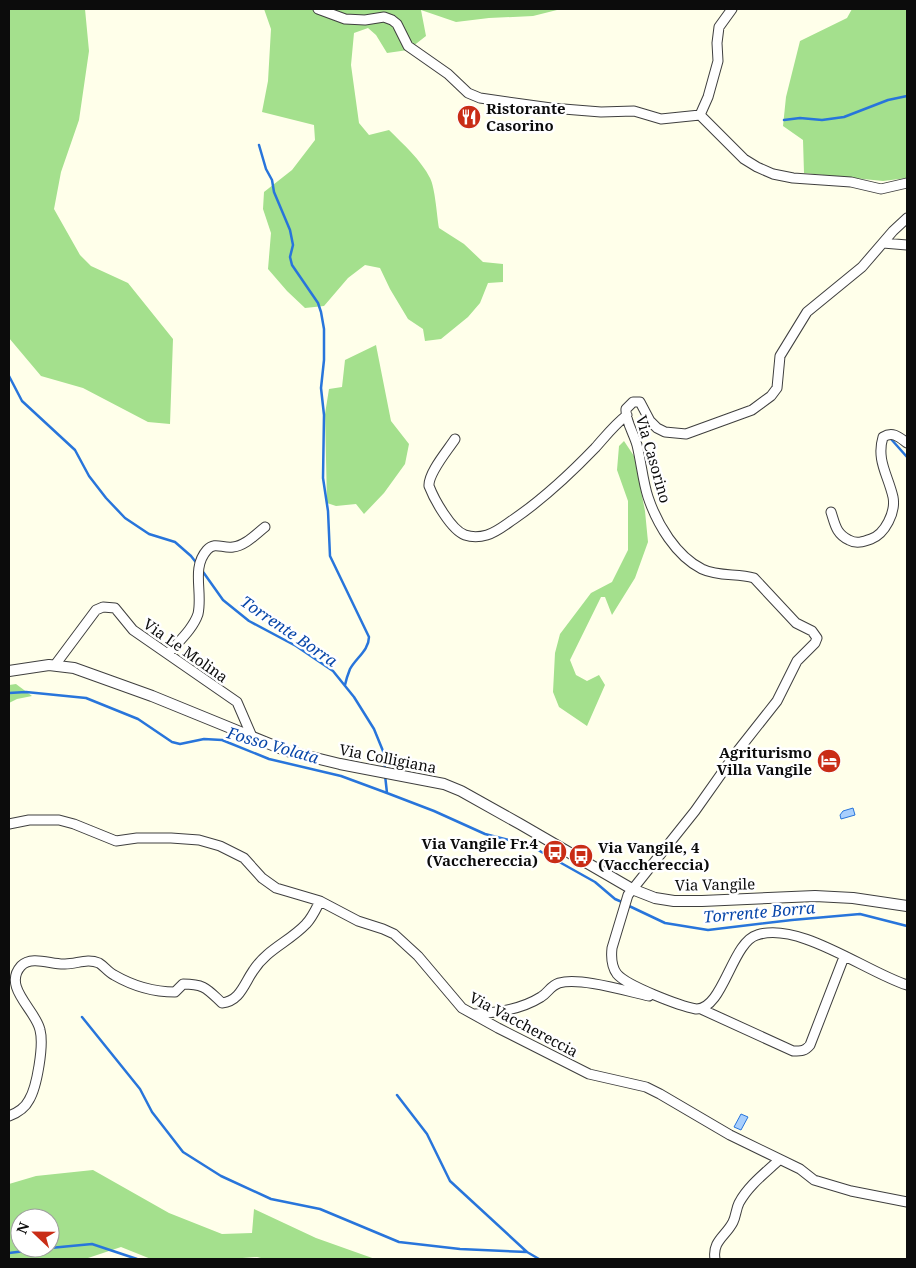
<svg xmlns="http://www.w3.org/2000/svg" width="916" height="1268" viewBox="0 0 916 1268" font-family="'Noto Serif',serif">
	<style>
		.forest { fill: #a4e08d; fill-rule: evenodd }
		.water { fill: #a8cffd; stroke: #2875db }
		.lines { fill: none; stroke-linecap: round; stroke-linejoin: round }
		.stream { stroke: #2875db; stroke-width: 2.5 }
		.minor-casing { stroke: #3f3f3f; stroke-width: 11 }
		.tertiary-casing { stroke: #3f3f3f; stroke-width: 12 }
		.minor { stroke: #fff; stroke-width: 9 }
		.tertiary { stroke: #fff; stroke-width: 10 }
		.labels { text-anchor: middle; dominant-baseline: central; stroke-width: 5; stroke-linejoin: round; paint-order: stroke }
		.poi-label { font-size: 15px; font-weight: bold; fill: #0c0c0c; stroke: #fff; text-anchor: start }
		.street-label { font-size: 15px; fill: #0c0c0c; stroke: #fff }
		.water-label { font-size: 16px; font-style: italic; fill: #0947a9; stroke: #fff }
	</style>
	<rect width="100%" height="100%" fill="#ffffea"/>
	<!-- forest -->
	<path class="forest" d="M9 9H85L89 51 79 120 61 172 54 209 80 255 91 266 128 283 173 339 170 424 148 422 83 388 41 376 9 338Z
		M264 9H561L533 16 489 18 456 22 421 10 426 36 408 50 387 53 376 35 368 28 354 33 351 65 359 123 369 135 389 130C403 144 421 160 430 178 435 187 437 216 439 228L464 244 483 262 503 264V282L488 283 480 303 468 317 441 339 425 341 423 329 408 319 390 289 380 268 365 265 348 278 324 306 305 308 287 291 268 269 271 233 263 209 264 192 292 170 315 140 314 125 262 112 268 81 271 29Z
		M852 9H907V178L883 181 804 173 803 140 783 126 786 97 800 41 847 18Z
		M376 345 391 421 409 444 405 464 384 493 364 514 356 504 336 506 327 503 325 414 329 389 342 387 345 360Z
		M624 441 634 456 645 511 648 542 635 578 612 615 605 597H601L570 660 576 675 587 681 599 675 605 685 587 726 559 707 553 692 555 653 560 634 591 593 612 582 628 550V501L617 470 619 446Z
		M16 684 32 696 17 699 9 703V685Z
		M93 1170 169 1213 222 1234 252 1233 254 1209 316 1238 375 1259H265L257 1257 229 1259H151L121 1247 85 1259H9V1184L36 1176ZM20 1218H50V1248H20Z"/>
	<!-- water -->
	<path class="water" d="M853 808 855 815 841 819 840 815 843 811Z
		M741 1114 748 1117 741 1130 734 1127Z"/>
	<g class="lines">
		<!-- stream -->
		<path class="stream" d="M784 120 800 118 822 120 844 117 888 100 907 96
			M259 145 266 169 272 180 274 192 290 230 293 245 290 257 292 265 318 303 321 312 324 329V360L321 388 324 415 323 478 328 511 330 556 369 637C369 650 356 658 350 669 348 674 346 680 345 685
			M9 376 22 401 75 450 89 476 106 498 125 518 149 534 175 542 191 556 198 565
			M891 439 907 457
			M201 569 223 600 249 621 296 646 333 671 354 697 374 729 383 751 385 769
			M9 693 26 692 86 698 138 719 172 742 180 744 204 739 222 740 269 759 341 776 387 793
			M385 775 387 793 434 811 485 834 529 845 595 882 615 899 622 902
			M627 905 665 923 708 930 792 920 860 914 907 926
			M82 1017 140 1089 152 1112 183 1152 221 1176 271 1199 320 1209 399 1242 460 1249 527 1252 539 1259
			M397 1095 427 1134 450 1181 527 1252
			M50 1248 92 1244 137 1259
			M9 1253 49 1248"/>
		<!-- minor casing -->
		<g class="minor-casing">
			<path id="minor" d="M318 9 345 19 365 20 384 17 392 20 397 24 408 46 448 74 468 93 480 98 551 108 601 112 634 111 661 119 700 115 744 159 757 167 773 174 793 178 851 182 881 189 907 183
				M700 115 708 97 718 61 717 43 719 27 732 9
				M907 218 893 231 862 267 807 312 780 356 777 388 771 396 752 410 686 434 665 432 657 428 650 421 640 402H633L626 409C625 420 634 434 637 445 641 461 643 482 648 497 657 524 676 556 702 569 719 577 737 573 754 578L796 623 812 631 817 638 815 643 797 661 777 701 736 753 695 811 628 895 612 948C611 957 611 966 617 974 627 986 680 1006 696 1009 723 1010 732 942 757 935 799 921 866 972 907 985
				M883 243 907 245
				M455 439C448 450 428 473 429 486 434 499 451 530 465 535 471 537 480 537 487 535 497 532 505 525 514 519 543 499 570 474 595 448 605 437 614 425 627 415
				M831 512C835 524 836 534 849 540 856 544 863 542 871 539 885 534 896 512 893 497 888 475 876 460 883 437 893 431 899 437 907 443
				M168 654C178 642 193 629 198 614 203 592 191 568 207 550 215 541 223 549 233 547 245 546 256 534 265 527
				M55 665 96 610 103 607 115 608 133 630 237 702 253 739
				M9 824 29 820H59L74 824 116 841 137 838H171L199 840 220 846 244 858 262 878 276 888 320 901 358 921 383 929 394 934 418 956 462 1008 498 1028 589 1074 646 1087 660 1094 730 1135 800 1169 814 1180 851 1191 907 1202
				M701 1009 793 1051C802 1051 805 1051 810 1045L844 957
				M475 1014C497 1013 522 1009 541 997 548 993 550 986 559 983 580 977 626 991 649 996
				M9 1116C17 1113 25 1108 29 1100 37 1087 44 1045 40 1030 36 1010 2 987 21 966 32 955 52 965 65 964 77 964 87 958 99 963 104 966 108 972 114 975 133 986 152 992 175 992L183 984C205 984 207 989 222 1003 240 1001 244 984 253 971 267 949 289 942 306 924 312 918 316 909 320 901
				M715 1259C712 1241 726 1236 733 1222 736 1216 736 1209 739 1203 748 1186 765 1173 779 1160"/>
		</g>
		<!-- tertiary casing -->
		<g class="tertiary-casing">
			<path id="tertiary" d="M9 671 49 665 74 668 152 696 287 751 340 764 444 784 461 791 520 824 632 889 655 898 674 901H702L815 896 853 898 907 906"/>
		</g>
		<!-- minor -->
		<use href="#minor" class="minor"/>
		<!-- tertiary -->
		<use href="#tertiary" class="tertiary"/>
	</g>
	<!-- icons -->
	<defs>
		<g id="restaurant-disc" transform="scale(1.25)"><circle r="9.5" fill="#c92d16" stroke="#fff"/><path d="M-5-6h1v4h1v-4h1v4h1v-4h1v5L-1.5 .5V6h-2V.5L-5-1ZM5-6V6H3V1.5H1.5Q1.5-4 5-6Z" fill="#fff"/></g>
		<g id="hotel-disc" transform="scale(1.25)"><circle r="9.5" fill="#c92d16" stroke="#fff"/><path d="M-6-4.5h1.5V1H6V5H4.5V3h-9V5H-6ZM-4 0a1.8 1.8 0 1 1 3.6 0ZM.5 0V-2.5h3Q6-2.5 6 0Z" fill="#fff"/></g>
		<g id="bus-disc" transform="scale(1.25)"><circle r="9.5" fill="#c92d16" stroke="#fff"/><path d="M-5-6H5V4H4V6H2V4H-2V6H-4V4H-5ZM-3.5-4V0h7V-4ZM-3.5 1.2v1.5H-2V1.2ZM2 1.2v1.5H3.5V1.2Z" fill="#fff"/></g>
	</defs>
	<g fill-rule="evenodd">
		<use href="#restaurant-disc" x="469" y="117"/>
		<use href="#hotel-disc" x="829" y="761"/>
		<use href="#bus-disc" x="555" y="852"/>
		<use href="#bus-disc" x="581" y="856"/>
	</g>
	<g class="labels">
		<!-- poi labels -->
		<g class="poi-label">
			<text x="486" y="108">Ristorante<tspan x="486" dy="17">Casorino</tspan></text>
			<text x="812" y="752" text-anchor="end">Agriturismo<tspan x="812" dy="17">Villa Vangile</tspan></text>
			<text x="538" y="843" text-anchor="end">Via Vangile Fr.4<tspan x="538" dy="17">(Vacchereccia)</tspan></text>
			<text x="598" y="847">Via Vangile, 4<tspan x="598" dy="17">(Vacchereccia)</tspan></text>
		</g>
		<!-- street labels -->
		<g class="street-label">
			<text transform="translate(654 459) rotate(74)">Via Casorino</text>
			<text transform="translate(186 650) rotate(35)">Via Le Molina</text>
			<text transform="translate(388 758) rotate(11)">Via Colligiana</text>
			<text transform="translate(715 884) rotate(-1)">Via Vangile</text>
			<text transform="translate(524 1024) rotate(28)">Via Vacchereccia</text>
		</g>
		<!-- water labels -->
		<g class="water-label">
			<text transform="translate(289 631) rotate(34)">Torrente Borra</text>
			<text transform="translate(273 745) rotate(16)">Fosso Volata</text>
			<text transform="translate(759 912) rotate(-5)">Torrente Borra</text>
		</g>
	</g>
	<!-- border -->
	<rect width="916" height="1268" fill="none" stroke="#0c0c0c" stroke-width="20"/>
	<!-- north arrow -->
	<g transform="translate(35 1233) rotate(292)"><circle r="24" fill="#ffffff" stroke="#9e9e9e"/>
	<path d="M0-4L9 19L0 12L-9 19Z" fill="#c92d16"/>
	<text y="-8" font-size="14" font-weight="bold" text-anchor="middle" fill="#0c0c0c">N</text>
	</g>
</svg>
